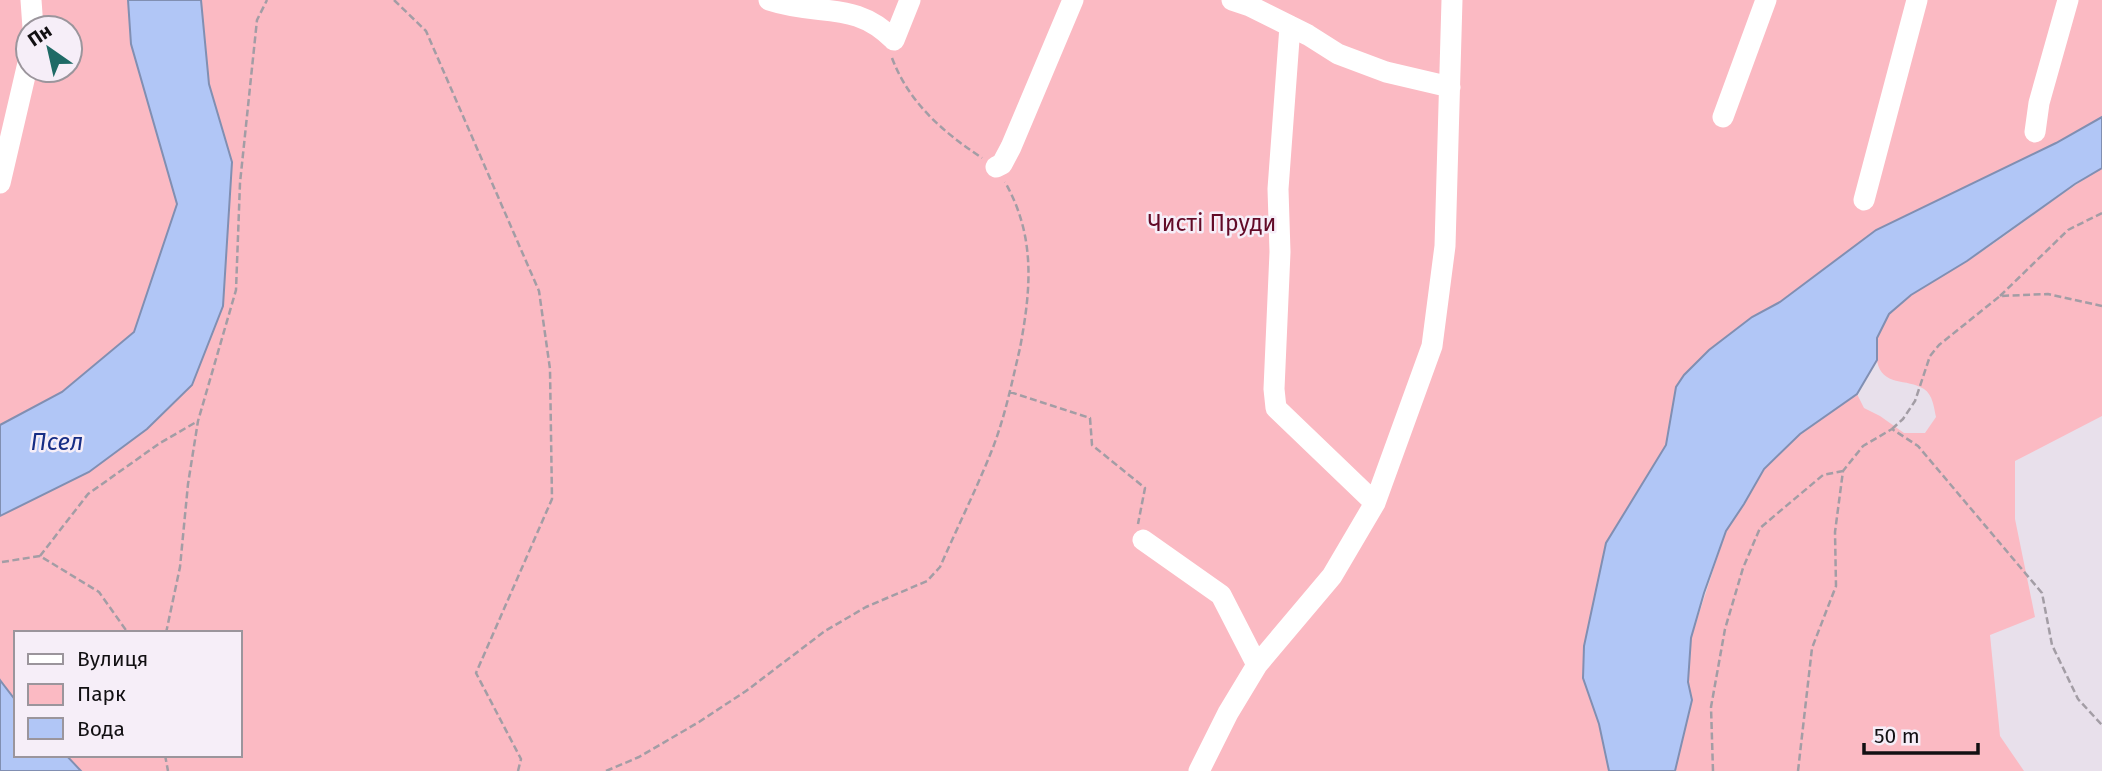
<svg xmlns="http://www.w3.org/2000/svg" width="2102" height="771" viewBox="0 0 2102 771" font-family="'Fira Sans',sans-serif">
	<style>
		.green { fill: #fbbac3; fill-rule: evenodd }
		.water { fill: #b1c6f6; stroke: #818fb2; stroke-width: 2 }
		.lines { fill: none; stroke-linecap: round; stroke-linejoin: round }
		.path { stroke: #a39da5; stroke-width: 2.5; stroke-dasharray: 7 3.5; stroke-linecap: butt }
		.minor { stroke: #fff; stroke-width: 21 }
		.labels { text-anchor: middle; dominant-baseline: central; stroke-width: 5; stroke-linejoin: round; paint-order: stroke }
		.park-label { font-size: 23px; fill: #620a27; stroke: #f6eef8 }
		.water-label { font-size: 24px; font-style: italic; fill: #172d85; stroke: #f6eef8 }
	</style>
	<rect width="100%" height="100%" fill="#e8e0eb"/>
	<!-- green -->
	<path class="green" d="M0 0H128L131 44 177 204 134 332 62 392 0 425ZM28 28H70V70H28Z
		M201 0H2102V117L2056 143 1876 230 1780 302 1752 317 1709 350 1684 375 1676 387 1666 445 1629 505 1594 601 1584 646 1609 771H81L66 755H240V633H16V701L0 680V516L89 472 147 429 192 385 232 162 209 84Z
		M2102 168V416L2015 461V519L2035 617 1990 635 2000 736 2024 771H1675L1692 700 1688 682 1691 638 1726 531 1744 504 1764 469 1800 434 1857 394 1864 408 1880 416 1904 433H1925L1936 417C1934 408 1933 395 1924 389 1907 378 1882 387 1877 361 1874 345 1879 330 1888 316 1903 293 1943 277 1966 262 2013 232 2055 196 2102 168Z"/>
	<!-- water -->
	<path class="water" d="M128 0H201L209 84 232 162 223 306 192 385 147 429 89 472 0 516V425L62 392 134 332 177 204 131 44Z
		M2102 117V168L2075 184 1967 261 1911 295 1889 314 1877 338V360L1857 394 1800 434 1764 469 1744 504 1726 531 1704 593 1691 638 1688 682 1692 700 1675 771H1609L1599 724 1583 678 1584 646 1606 543 1666 445 1676 387 1684 375 1709 350 1752 317 1780 302 1876 230 2056 143Z
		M0 680 16 701V755H66L81 771H0Z"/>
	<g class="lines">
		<!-- path -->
		<path class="path" d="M394 0 426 31 539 291 550 369 552 499 476 673 521 759 518 771
			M892 58C909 103 943 132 982 158
			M2000 296 2068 230 2102 213
			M1010 392 1090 418 1092 445 1145 488 1138 524
			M1892 429 1903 419 1915 401 1930 356 1939 345 2000 296 2048 294 2102 306
			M40 556 88 494 160 443 198 421
			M2 562 40 556 99 592 128 633
			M166 633 180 567 188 484 198 421 236 290 240 183 257 20 267 0
			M165 755 168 771
			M606 771 639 757 699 722 746 691 825 631 866 607 927 581 940 567C957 528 976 490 992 450 1005 417 1012 382 1020 348 1031 289 1036 237 1005 182
			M1713 771 1711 707 1725 629 1743 568 1760 528 1823 475 1843 471
			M1798 771 1812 648 1836 586 1835 532 1843 471 1863 446 1892 429 1918 446 2042 593 2052 645 2078 699 2102 725"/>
		<!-- minor -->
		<path class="minor" d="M31 0 33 28
			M769 0C820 17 855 0 894 40
			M1232 0 1250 6 1308 35 1338 54 1386 72 1450 87
			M1290 26 1278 189 1280 252 1274 389 1276 408 1375 503
			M894 40 910 0
			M1723 117 1766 0
			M2035 132 2039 103 2068 0
			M996 167 1002 164 1011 147 1073 0
			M0 183 28 63
			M1864 200 1917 0
			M1143 540 1221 595 1257 665
			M1199 771 1228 713 1257 665 1332 576 1375 503 1432 346 1445 246 1452 0"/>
	</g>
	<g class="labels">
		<!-- park labels -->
		<g class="park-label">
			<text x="1212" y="223">Чисті Пруди</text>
		</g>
		<!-- water labels -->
		<g class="water-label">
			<text x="57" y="442">Псел</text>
		</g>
	</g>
	<!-- legend -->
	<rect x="14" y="631" width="228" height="126" fill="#f6eef8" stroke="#9b959c" stroke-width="2"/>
	<rect x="28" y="654" width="35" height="10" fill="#ffffff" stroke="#9b959c" stroke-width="2"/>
	<text x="77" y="666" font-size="21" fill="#121013">Вулиця</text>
	<rect x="28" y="684" width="35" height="21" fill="#fbbac3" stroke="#9b959c" stroke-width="2"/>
	<text x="77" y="701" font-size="21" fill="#121013">Парк</text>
	<rect x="28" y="718" width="35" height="21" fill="#b1c6f6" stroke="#9b959c" stroke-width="2"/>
	<text x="77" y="736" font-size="21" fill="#121013">Вода</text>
	<!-- north arrow -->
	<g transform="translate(49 49) rotate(326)"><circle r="33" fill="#f6eef8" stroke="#9b959c" stroke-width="2"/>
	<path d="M0-5L12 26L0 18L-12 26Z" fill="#1f6a66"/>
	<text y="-10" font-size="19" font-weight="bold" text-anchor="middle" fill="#121013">Пн</text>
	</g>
	<!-- scale -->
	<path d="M1864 743v10h114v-10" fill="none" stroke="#121013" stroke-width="3.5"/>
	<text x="1874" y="743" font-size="21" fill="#121013" stroke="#f6eef8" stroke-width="5" paint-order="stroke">50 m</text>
</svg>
